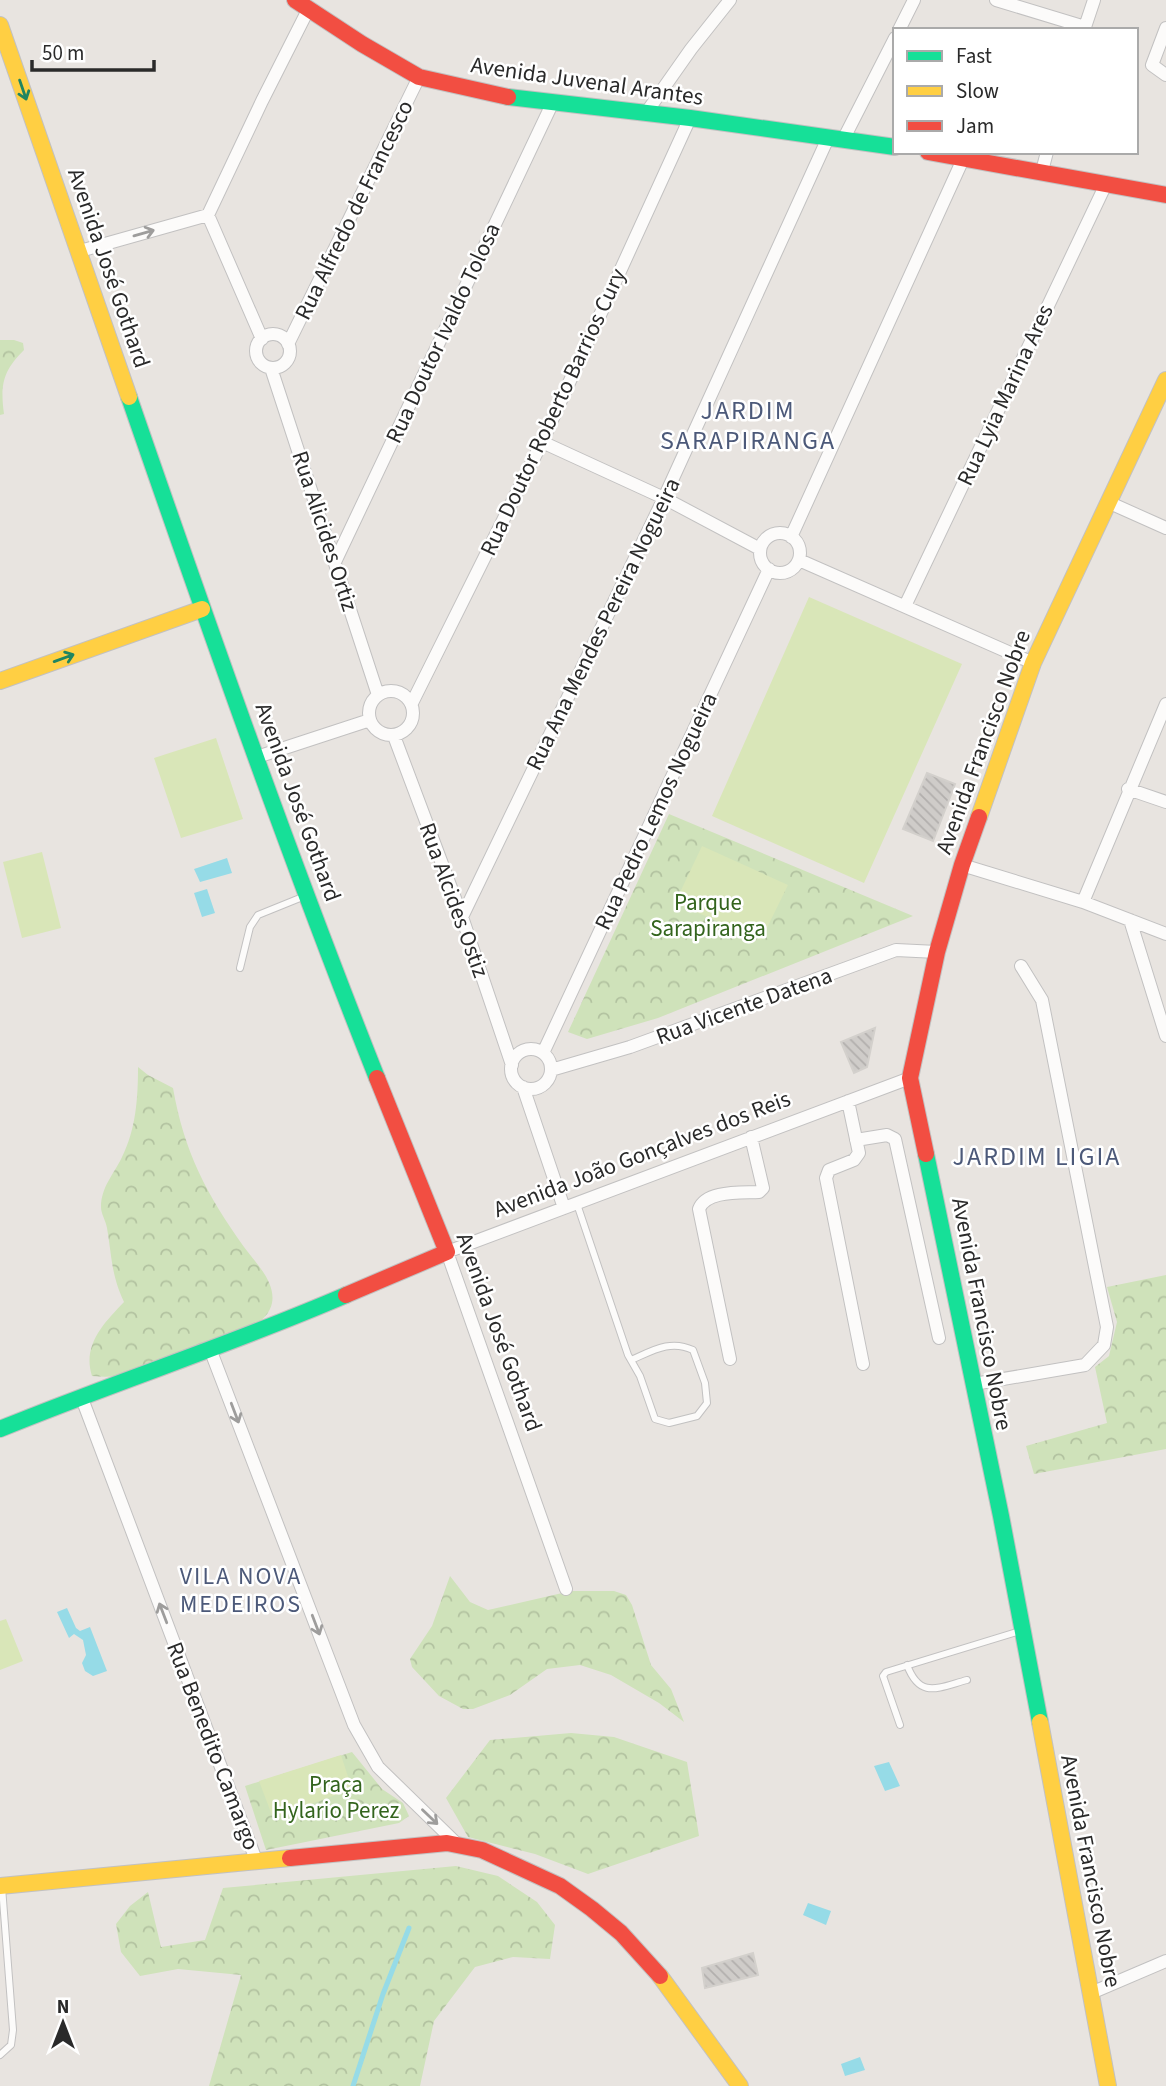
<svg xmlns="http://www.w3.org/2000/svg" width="1166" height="2086" viewBox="0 0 1166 2086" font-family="'Source Sans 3',sans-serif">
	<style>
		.forest { fill: url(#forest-crowns) }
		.pitch { fill: #d9e6b8 }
		.water { fill: #96dbe7 }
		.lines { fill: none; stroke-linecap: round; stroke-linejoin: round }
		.stream { stroke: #96dbe7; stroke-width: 5 }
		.building { fill: url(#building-back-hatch); stroke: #d3d0cc; stroke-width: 2 }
		.lane-casing { stroke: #c2c1c1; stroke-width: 8 }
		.street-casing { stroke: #c2c1c1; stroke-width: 14 }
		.fast-casing { stroke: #c2c1c1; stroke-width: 18 }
		.slow-casing { stroke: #c2c1c1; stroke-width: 18 }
		.jam-casing { stroke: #c2c1c1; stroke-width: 18 }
		.lane { stroke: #fcfbfa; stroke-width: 6 }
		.street { stroke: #fcfbfa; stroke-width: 12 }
		.fast { stroke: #16e098; stroke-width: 16 }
		.slow { stroke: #ffcf43; stroke-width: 16 }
		.jam { stroke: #f24e42; stroke-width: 16 }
		.oneway { stroke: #208561 }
		.oneway2 { stroke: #9e9d9c }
		.labels { text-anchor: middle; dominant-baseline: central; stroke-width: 5; stroke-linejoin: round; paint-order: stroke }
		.street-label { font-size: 23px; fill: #2a2a2a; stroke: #fff }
		.park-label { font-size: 23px; fill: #33641d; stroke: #fff }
		.neighbourhood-label { font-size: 24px; letter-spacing: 2px; fill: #4c5979; stroke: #fff }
		.quarter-label { font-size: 26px; letter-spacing: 2px; fill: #4c5979; stroke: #fff }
	</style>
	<defs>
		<pattern id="forest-crowns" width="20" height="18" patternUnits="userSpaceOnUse" patternTransform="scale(1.75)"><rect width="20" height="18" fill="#cfe2ba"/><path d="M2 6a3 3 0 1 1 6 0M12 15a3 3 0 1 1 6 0" fill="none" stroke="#b2c2a0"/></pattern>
		<pattern id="building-back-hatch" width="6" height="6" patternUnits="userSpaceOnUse" patternTransform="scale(1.75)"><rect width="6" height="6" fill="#cfccc9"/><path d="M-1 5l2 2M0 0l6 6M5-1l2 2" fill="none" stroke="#b2afad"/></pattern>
	</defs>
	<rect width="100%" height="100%" fill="#e8e4e0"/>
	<!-- forest -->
	<path class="forest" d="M0 340H14L23 343 24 350C3 371 0 384 4 414L0 415Z
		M669 814 913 916 658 1018 587 1039 568 1032Z
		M138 1067 148 1075 173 1088C184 1152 207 1195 244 1247 255 1262 276 1282 272 1303 267 1328 229 1336 209 1345 171 1361 134 1381 92 1376 82 1345 104 1323 124 1302 111 1274 112 1257 107 1228 106 1221 101 1214 101 1207 101 1187 114 1174 122 1157 136 1129 138 1098 138 1067Z
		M1166 1275V1449L1034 1474 1026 1446 1107 1423 1095 1367 1109 1356 1117 1322 1107 1287Z
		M450 1576 470 1602 488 1610 571 1591H614L626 1595 632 1605 651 1665 671 1689 684 1722 659 1703 611 1675 580 1665 547 1669 510 1695 473 1709H463L439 1696 412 1667 410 1659 432 1626Z
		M571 1733 614 1737 687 1762 699 1836 588 1874 535 1854 468 1837 446 1798 490 1740Z
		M352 1752 382 1789 403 1803 409 1816 399 1823 266 1850 245 1786Z
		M456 1866 498 1876 537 1902 555 1925 550 1959 513 1957 475 1967 434 2021 420 2086H209L241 1975 178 1969 140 1976 121 1952 116 1924 130 1906 148 1892 161 1947 205 1940 223 1888Z"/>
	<!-- pitch -->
	<path class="pitch" d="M809 597 962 664 864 883 712 816Z
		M216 738 243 819 181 838 154 758Z
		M702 846 788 885 761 940 675 903Z
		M42 852 61 928 22 938 3 862Z
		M6 1619 23 1661 0 1670V1621Z
		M341 1755 352 1789 273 1818 259 1781Z"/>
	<!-- water -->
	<path class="water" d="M227 858 232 873 200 882 194 869Z
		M207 889 215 913 202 917 194 893Z
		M67 1608 76 1628 80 1631 90 1627 107 1671 93 1676 85 1671 82 1663 86 1655 83 1640 74 1634 69 1638 57 1612Z
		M889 1762 900 1786 885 1791 874 1766Z
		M808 1903 831 1911 826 1925 803 1915Z
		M860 2057 865 2070 845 2076 841 2064Z"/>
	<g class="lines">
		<!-- stream -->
		<path class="stream" d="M353 2086 383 1994 409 1928"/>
	</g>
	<!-- building -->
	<path class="building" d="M927 773 955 784 933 841 903 829Z
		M875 1028 867 1067 854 1073 841 1042Z
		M753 1953 758 1975 705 1988 702 1968Z"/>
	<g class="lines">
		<!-- lane casing -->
		<g class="lane-casing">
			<path id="lane" d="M240 968 250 927 258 915 305 896
				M577 1204 628 1355 640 1376 655 1419 669 1423 697 1416 707 1403 705 1383 693 1350C670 1339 652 1351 631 1360
				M907 1665C920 1699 937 1688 967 1680
				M900 1725 883 1676 886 1672 1020 1631
				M0 2055 11 2045 13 2030 2 1887"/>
		</g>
		<!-- street casing -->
		<g class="street-casing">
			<path id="street" d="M996 0 1085 27
				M1166 28 1152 65 1166 75
				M899 30 914 0
				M1084 30 1094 0
				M646 113 691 49 730 0
				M843 140 895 38
				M1042 171 1047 152
				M208 215 262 339
				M80 251 208 215 262 101 308 10
				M256 351a17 17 0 1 1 34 0a17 17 0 1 1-34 0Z
				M288 344 419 77
				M271 368 378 695
				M542 442 664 498 760 549
				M1110 503 1166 528
				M760 553a20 20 0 1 1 40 0a20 20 0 1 1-40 0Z
				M791 537 964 157
				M799 560 1033 663
				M335 562 552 104
				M905 606 1106 184
				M369 713a22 22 0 1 1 44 0a22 22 0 1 1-44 0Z
				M412 703 542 442 690 118
				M394 736 462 917 512 1065
				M257 757 370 720
				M1128 789 1166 802
				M962 865 1083 902 1166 934
				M1083 902 1166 704
				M462 917 664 498 828 138
				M1130 920 1166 1036
				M511 1069a20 20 0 1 1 40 0a20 20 0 1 1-40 0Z
				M543 1053 769 569
				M551 1070 630 1047 896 950 937 952
				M523 1087 564 1208
				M848 1101 859 1153 854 1160 829 1170 826 1178 863 1364
				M856 1140 887 1135 895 1139 939 1338
				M210 1349 354 1725 378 1767 457 1844
				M730 1359 699 1209C706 1190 741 1193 759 1192L763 1188 751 1137
				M974 1384 1085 1365 1104 1345 1107 1327 1042 1000 1021 966
				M81 1396 256 1860
				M566 1589 447 1252 910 1078
				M1091 1993 1166 1961"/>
		</g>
		<!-- fast casing -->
		<g class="fast-casing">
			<path id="fast" d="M508 97 690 118 895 147
				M129 397C208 625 288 854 377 1078
				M926 1154 1001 1516 1040 1722
				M0 1429C115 1382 233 1344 346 1295"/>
		</g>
		<!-- slow casing -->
		<g class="slow-casing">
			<path id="slow" d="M0 25 129 397
				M0 681 202 609
				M979 817 1033 663 1166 380
				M1040 1722 1108 2086
				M0 1886 290 1858
				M660 1976 740 2086"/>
		</g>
		<!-- jam casing -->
		<g class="jam-casing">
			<path id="jam" d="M295 0 362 44 419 77 508 97
				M928 152 1166 195
				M926 1154 910 1078 937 952 962 865 979 817
				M346 1295 447 1252 377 1078
				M290 1858 447 1843 482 1850 560 1886 592 1909 621 1933 660 1976"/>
		</g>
		<!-- lane -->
		<use href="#lane" class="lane"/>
		<!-- street -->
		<use href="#street" class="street"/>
		<!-- fast -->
		<use href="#fast" class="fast"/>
		<!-- slow -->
		<use href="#slow" class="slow"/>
		<!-- jam -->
		<use href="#jam" class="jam"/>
	</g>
	<!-- one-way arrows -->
	<defs><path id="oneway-shaft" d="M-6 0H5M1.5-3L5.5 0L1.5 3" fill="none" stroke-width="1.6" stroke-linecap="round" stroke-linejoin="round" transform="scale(1.75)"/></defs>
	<g class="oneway">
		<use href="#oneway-shaft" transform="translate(23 90) rotate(71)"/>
		<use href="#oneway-shaft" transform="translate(64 658) rotate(-20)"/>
	</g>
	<g class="oneway2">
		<use href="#oneway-shaft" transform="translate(144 233) rotate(-16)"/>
		<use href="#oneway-shaft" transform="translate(235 1413) rotate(69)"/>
		<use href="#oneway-shaft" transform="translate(163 1613) rotate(-111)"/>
		<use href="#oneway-shaft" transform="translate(316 1625) rotate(69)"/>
		<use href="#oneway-shaft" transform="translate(430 1817) rotate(44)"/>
	</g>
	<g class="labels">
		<!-- street labels -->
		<g class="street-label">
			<text transform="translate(587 81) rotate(8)">Avenida Juvenal Arantes</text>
			<text transform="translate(354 210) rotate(-64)">Rua Alfredo de Francesco</text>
			<text transform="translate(109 268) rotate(71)">Avenida José Gothard</text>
			<text transform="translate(443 333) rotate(-65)">Rua Doutor Ivaldo Tolosa</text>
			<text transform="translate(1005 395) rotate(-65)">Rua Lyia Marina Ares</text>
			<text transform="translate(553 412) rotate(-65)">Rua Doutor Roberto Barrios Cury</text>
			<text transform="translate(325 531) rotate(72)">Rua Alicides Ortiz</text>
			<text transform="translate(603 624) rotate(-64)">Rua Ana Mendes Pereira Nogueira</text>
			<text transform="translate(983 742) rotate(-70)">Avenida Francisco Nobre</text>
			<text transform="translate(298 802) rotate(70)">Avenida José Gothard</text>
			<text transform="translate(656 811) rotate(-65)">Rua Pedro Lemos Nogueira</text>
			<text transform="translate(454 900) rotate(70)">Rua Alcides Ostiz</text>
			<text transform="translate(744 1006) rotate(-20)">Rua Vicente Datena</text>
			<text transform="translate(642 1154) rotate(-21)">Avenida João Gonçalves dos Reis</text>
			<text transform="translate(982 1314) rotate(79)">Avenida Francisco Nobre</text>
			<text transform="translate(499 1332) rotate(70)">Avenida José Gothard</text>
			<text transform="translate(213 1746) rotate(69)">Rua Benedito Camargo</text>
			<text transform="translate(1091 1871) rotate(79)">Avenida Francisco Nobre</text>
		</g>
		<!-- park labels -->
		<g class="park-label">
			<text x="708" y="902">Parque<tspan x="708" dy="26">Sarapiranga</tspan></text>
			<text x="336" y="1784">Praça<tspan x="336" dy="26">Hylario Perez</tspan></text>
		</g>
		<!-- neighbourhood labels -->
		<g class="neighbourhood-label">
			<text x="241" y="1576">VILA NOVA<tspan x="241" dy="28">MEDEIROS</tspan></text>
		</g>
		<!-- quarter labels -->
		<g class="quarter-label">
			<text x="748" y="410">JARDIM<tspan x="748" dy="30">SARAPIRANGA</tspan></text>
			<text x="1037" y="1156">JARDIM LIGIA</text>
		</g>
	</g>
	<!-- legend -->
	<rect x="893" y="28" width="245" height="126" fill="#ffffff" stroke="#aaaaaa" stroke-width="2"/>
	<rect x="907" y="51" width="35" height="10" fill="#16e098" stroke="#aaaaaa" stroke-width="2"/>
	<text x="956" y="63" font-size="21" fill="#2a2a2a">Fast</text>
	<rect x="907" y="86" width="35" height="10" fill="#ffcf43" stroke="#aaaaaa" stroke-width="2"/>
	<text x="956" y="98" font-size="21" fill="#2a2a2a">Slow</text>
	<rect x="907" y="121" width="35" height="10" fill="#f24e42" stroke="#aaaaaa" stroke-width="2"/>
	<text x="956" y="133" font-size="21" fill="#2a2a2a">Jam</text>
	<!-- north arrow -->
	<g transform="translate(63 2023)" stroke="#ffffff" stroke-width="5" paint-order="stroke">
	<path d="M0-5L12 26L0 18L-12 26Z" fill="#2a2a2a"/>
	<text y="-10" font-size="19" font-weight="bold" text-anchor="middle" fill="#2a2a2a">N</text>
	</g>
	<!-- scale -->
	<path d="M32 60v10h122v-10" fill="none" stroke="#2a2a2a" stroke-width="3.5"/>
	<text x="42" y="60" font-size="21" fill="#2a2a2a" stroke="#ffffff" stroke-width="5" paint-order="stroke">50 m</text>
</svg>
